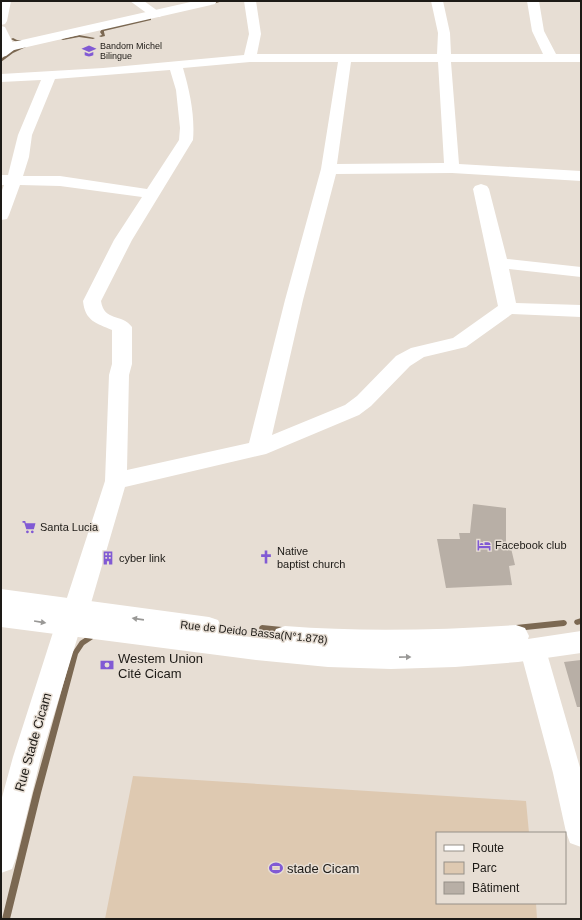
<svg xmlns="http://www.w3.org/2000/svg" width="582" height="920" viewBox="0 0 582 920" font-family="Helvetica,sans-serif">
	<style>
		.green { fill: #dec9b1 }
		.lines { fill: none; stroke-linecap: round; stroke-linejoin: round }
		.stream { fill: #7b6852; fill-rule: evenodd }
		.building { fill: #b8afa6 }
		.street { fill: #fff; fill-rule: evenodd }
		.secondary { fill: #fff; fill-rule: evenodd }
		.oneway { fill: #999896 }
		.labels { text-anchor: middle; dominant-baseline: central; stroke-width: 3; stroke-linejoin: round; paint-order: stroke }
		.far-poi-label { font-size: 9px; fill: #1d1a16; stroke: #e7ded4; text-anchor: start }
		.poi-label { font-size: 11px; fill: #1d1a16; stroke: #e7ded4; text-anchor: start }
		.street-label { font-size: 11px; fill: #1d1a16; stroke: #e7ded4 }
		.near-poi-label { font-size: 13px; fill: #1d1a16; stroke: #e7ded4; text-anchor: start }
		.near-street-label { font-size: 13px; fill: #1d1a16; stroke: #e7ded4 }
	</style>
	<rect width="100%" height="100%" fill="#e7ded4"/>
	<!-- green -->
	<path class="green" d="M133 776 526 801 529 833H437V903H536L537 919H105Z"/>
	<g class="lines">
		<!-- stream -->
		<path class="stream" d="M218 1H223L209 5 208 4Z
			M240 1H243L242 2Z
			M150 18H151V20L104 31V32L105 36 101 37 99 36 102 35 100 32 102 29Z
			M79 35 95 38 93 39 79 37 63 40 61 39Z
			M13 38 17 40H23L25 41C20 43 15 42 11 39Z
			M23 46 26 47 13 53 1 62V59L11 51Z
			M581 618V624L577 625 575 624 574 622 575 620Z
			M564 620 566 621 567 623 566 625 564 626 516 631 514 630 513 628 514 626 516 625Z
			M262 625 282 627 284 628 285 630 284 632 282 633 262 631 260 630 259 628 260 626Z
			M91 634 93 635 94 637 93 639 84 645 78 654 41 793 10 919H2L33 793 72 653 80 641Z"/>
	</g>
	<!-- building -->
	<path class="building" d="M473 504 506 508V544H510L515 565 509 566 512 585 446 588 437 539H460L459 533H470Z
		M581 660V707H577L564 662Z"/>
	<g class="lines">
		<!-- street -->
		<path class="street" d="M1 1H11L7 21 5 24 1 25Z
			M130 1H144L162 14 160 17H152Z
			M244 1H256L261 34 257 54H437L438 33 431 1H443L450 33 451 54H543L532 31 527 1H539L544 31 556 54H581V62H451L459 164 581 171V181L452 173 336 174 303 300 272 435 345 405 357 396 396 356 411 348 453 338 498 306 473 189 475 186 481 184 487 186 489 189 507 259 581 267V277L509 269 516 303 581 305V317L512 314 466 347 424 357 410 366 371 406 359 415 266 454 125 487 89 610 85 617 78 620 81 626 41 757 16 858 12 869 1 873V801L13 757 55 626 59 618 66 616 63 610 105 481 109 375 112 364V330C96 323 85 321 83 301L114 240 142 197 60 186 20 185 9 215 7 219 1 220V193L4 185H1V175H8L18 135 41 80 1 82V74L103 68 244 55 249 34ZM250 62H338L321 169 285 300 249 443 127 470 129 375 132 364V327C122 313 104 322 101 301L132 240 193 140C195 116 190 92 183 68ZM351 62H438L444 163 337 164ZM170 70 176 90 180 128 179 140 147 189 60 176H23L29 157 32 135 55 79Z
			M1 26 5 27 15 47 14 50H4C0 43 1 35 1 26Z
			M533 639 542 642 546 650 581 771V847L570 843 566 832 553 773 520 650 524 642Z"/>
		<!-- secondary -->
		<path class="secondary" d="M195 1H217L215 4 211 5 14 50 6 56 1 57V47L4 44Z
			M1 589 209 617 218 620 222 628 219 633 273 640 272 637 276 629 285 626C362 632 439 630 516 625L525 628 529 636 528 639 581 631V653L518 662 455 667 391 669 328 667 256 660 1 627Z"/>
	</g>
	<!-- one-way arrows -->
	<defs><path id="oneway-solid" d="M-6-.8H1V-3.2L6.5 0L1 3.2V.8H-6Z"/></defs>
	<g class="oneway">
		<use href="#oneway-solid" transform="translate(138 619) rotate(-172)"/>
		<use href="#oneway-solid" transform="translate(40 622) rotate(9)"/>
		<use href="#oneway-solid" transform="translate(405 657) rotate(-1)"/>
	</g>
	<!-- icons -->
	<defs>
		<g id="school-bare" transform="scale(1.08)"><path d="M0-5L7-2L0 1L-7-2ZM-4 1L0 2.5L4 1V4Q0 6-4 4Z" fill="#815ad4" stroke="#e7ded4" stroke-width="2.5" paint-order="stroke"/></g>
		<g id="supermarket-bare" transform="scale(1.08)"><path d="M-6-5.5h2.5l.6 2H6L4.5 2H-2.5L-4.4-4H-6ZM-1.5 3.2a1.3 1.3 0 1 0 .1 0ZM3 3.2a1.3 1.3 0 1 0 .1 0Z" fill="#815ad4" stroke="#e7ded4" stroke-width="2.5" paint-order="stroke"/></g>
		<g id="hotel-bare" transform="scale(1.08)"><path d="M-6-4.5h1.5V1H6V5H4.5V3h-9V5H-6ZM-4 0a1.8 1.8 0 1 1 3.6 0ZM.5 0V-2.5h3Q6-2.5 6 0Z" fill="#815ad4" stroke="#e7ded4" stroke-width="2.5" paint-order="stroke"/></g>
		<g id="church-bare" transform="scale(1.08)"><path d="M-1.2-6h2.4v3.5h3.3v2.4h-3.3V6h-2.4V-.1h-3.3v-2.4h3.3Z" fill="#815ad4" stroke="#e7ded4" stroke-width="2.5" paint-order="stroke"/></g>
		<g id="building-bare" transform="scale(1.08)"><path d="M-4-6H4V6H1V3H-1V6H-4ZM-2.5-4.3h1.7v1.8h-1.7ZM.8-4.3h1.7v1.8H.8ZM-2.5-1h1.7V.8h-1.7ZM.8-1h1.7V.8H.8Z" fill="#815ad4" stroke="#e7ded4" stroke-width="2.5" paint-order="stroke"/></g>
		<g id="bank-bare" transform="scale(1.08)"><path d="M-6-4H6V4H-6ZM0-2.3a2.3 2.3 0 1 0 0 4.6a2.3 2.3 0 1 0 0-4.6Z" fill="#815ad4" stroke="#e7ded4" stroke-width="2.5" paint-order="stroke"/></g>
		<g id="stadium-bare" transform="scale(1.08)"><path d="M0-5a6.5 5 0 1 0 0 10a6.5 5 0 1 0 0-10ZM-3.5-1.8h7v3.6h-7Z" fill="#815ad4" stroke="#e7ded4" stroke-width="2.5" paint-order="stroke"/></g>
	</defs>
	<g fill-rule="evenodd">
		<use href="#school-bare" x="89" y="51"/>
		<use href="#supermarket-bare" x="29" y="527"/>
		<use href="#hotel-bare" x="484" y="545"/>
		<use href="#church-bare" x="266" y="557"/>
		<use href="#building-bare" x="108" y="558"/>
		<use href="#bank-bare" x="107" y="665"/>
		<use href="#stadium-bare" x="276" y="868"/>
	</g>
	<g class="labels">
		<!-- far-poi labels -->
		<g class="far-poi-label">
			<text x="100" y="46">Bandom Michel<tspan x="100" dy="10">Bilingue</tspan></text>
		</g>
		<!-- poi labels -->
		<g class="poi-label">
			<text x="40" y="527">Santa Lucia</text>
			<text x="495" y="545">Facebook club</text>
			<text x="277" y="551">Native<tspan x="277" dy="13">baptist church</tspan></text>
			<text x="119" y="558">cyber link</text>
		</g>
		<!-- street labels -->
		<g class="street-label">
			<text transform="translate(254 632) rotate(6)">Rue de Deido Bassa(N°1.878)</text>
		</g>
		<!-- near-poi labels -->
		<g class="near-poi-label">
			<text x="118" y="658">Westem Union<tspan x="118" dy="15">Cité Cicam</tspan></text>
			<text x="287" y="868">stade Cicam</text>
		</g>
		<!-- near-street labels -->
		<g class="near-street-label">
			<text transform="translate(33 742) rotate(-74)">Rue Stade Cicam</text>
		</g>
	</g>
	<!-- border -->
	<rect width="582" height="920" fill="none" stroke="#1d1a16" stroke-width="4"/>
	<!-- legend -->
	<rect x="436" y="832" width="130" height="72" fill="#e7ded4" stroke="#969088"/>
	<rect x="444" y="845" width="20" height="6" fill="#ffffff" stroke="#969088"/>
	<text x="472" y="852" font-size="12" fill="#1d1a16">Route</text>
	<rect x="444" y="862" width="20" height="12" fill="#dec9b1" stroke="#969088"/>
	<text x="472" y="872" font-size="12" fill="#1d1a16">Parc</text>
	<rect x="444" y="882" width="20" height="12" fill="#b8afa6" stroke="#969088"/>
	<text x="472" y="892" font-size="12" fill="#1d1a16">Bâtiment</text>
</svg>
